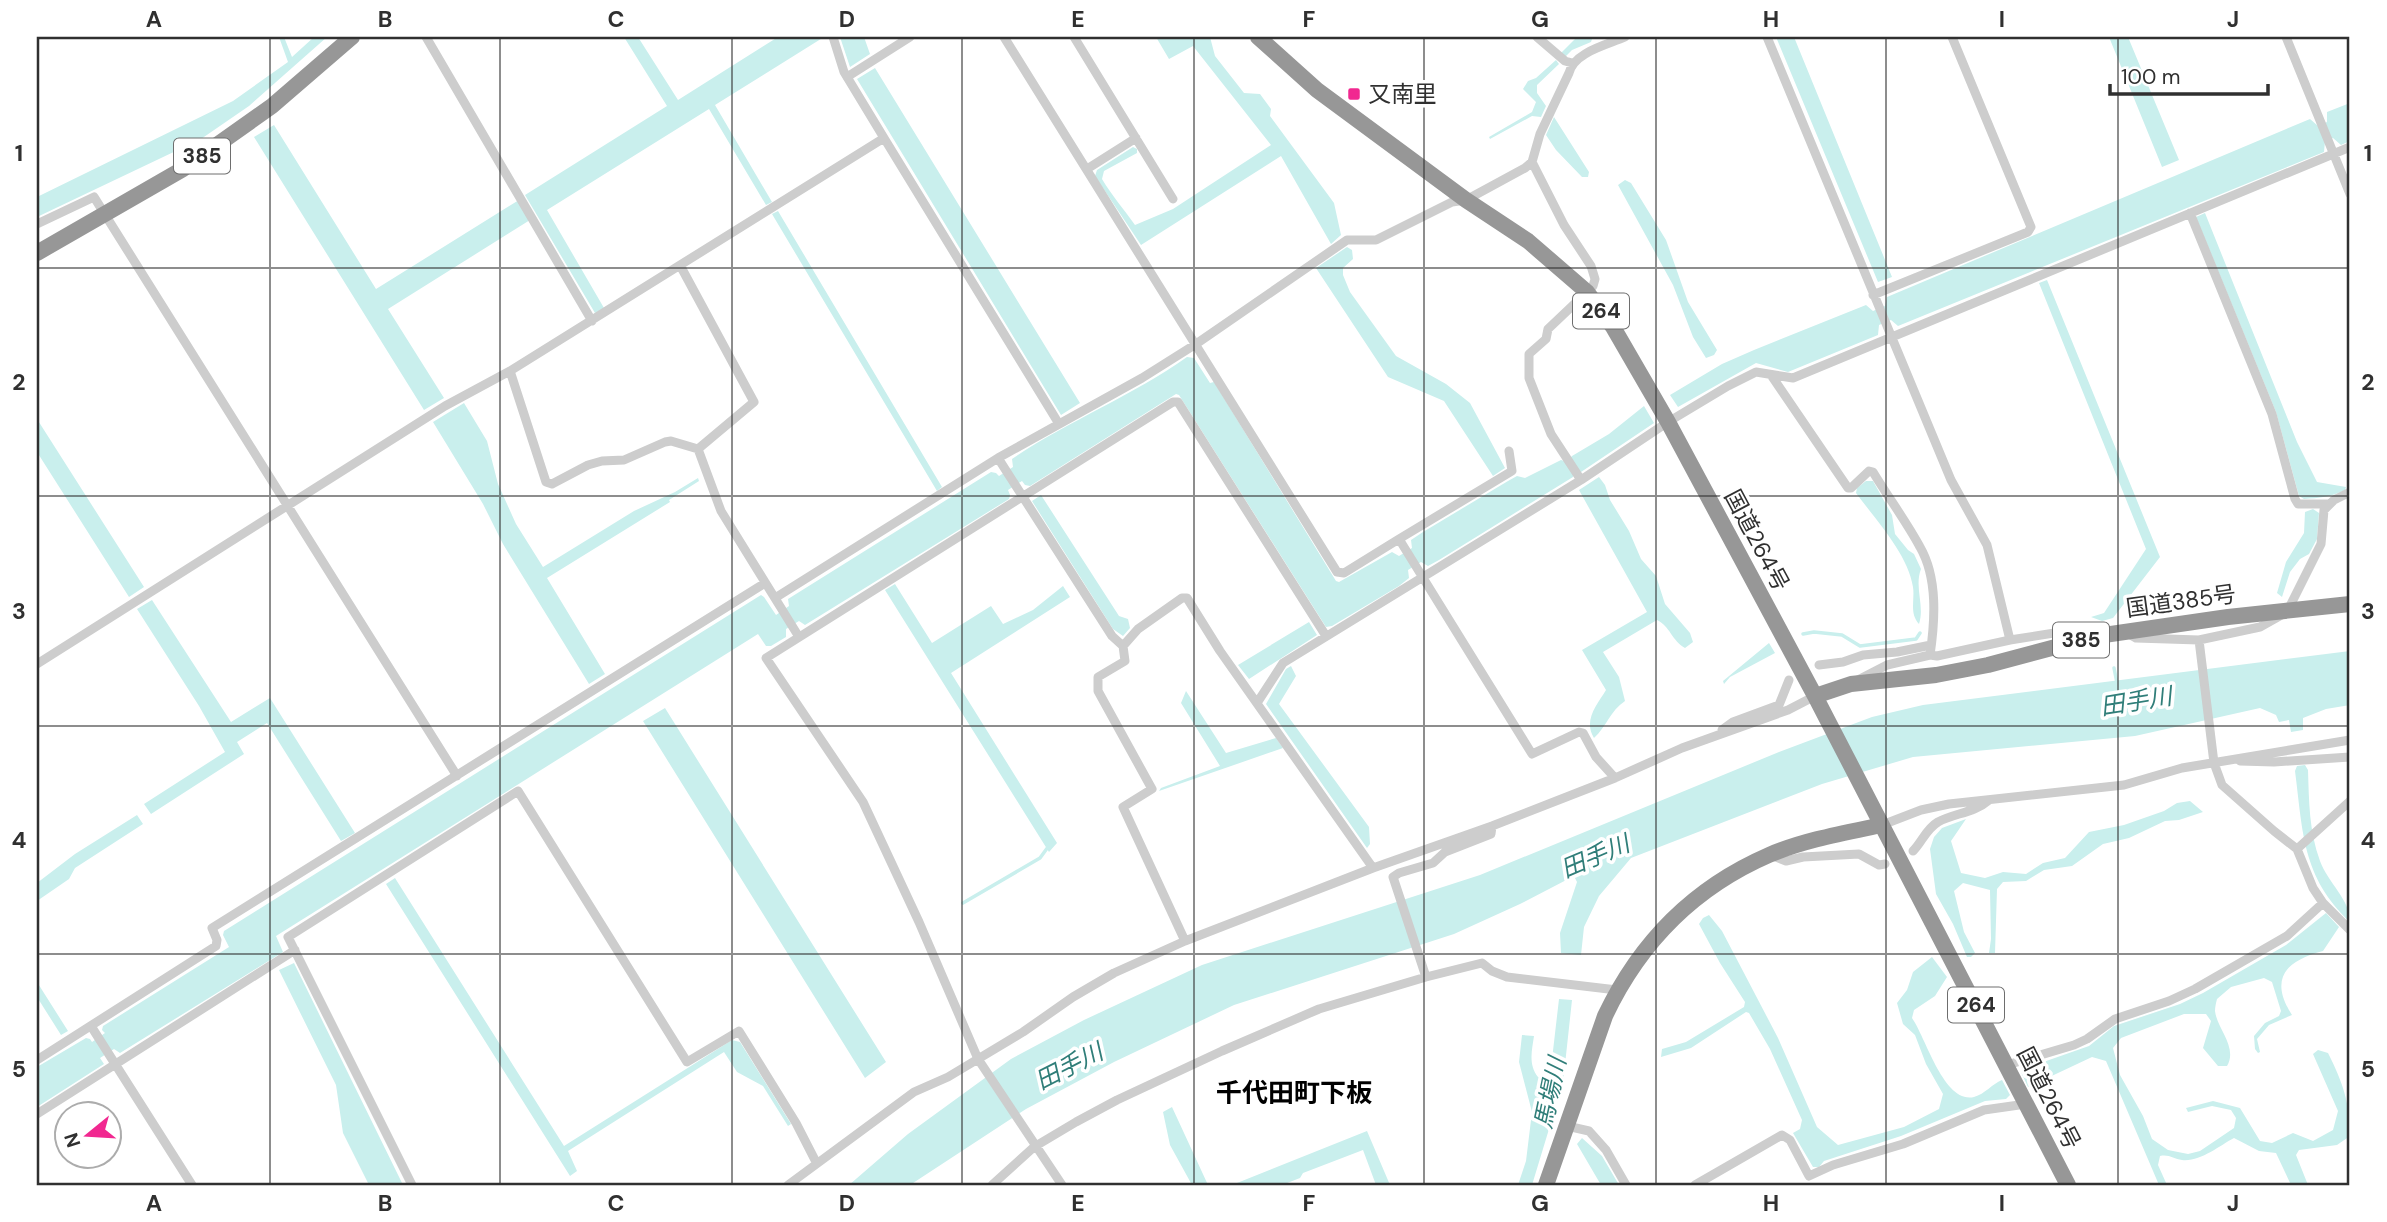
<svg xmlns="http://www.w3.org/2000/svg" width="2387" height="1222" viewBox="0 0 2387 1222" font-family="'DM Sans','Noto Sans JP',sans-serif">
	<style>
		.water { fill: #c9efed }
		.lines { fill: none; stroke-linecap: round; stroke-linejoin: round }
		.stream { stroke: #c9efed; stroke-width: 3.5 }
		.street { stroke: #cdcdcd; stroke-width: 9 }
		.highway { stroke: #979797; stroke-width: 16 }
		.grid { fill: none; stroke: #303030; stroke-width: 2; stroke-opacity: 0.55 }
		.poi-dot { fill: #f12890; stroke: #fff; stroke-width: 2.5 }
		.labels { text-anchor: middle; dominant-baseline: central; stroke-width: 7; stroke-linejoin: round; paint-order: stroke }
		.shield { fill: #fff; stroke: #6e6e6e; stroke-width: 2 }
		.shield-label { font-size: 21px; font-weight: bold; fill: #303030 }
		.poi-label { font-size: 23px; fill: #303030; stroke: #fff; text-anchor: start }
		.street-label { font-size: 23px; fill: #303030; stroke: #fff }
		.water-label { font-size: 24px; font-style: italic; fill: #307e79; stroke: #fff }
		.quarter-label { font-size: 26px; font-weight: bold; fill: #000; stroke: #fff }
		.neatline { fill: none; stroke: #303030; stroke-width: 2.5 }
		.grid-label { font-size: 23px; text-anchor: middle; font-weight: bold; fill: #303030 }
	</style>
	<rect width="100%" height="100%" fill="#fff"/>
	<!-- water -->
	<path class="water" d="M279 37H284L292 57 314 37H327L249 106 201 139 37 217V197L233 101 288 62Z
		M624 37H638L678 100 778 37H824L715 105 772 202 766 205 709 109 547 210 604 308 595 313 525 195 667 106Z
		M840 37H864L870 54 850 67Z
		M1156 37H1210L1215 56 1244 93 1260 94 1271 109 1270 116 1334 203 1341 235 1331 244 1281 156 1141 245 1095 176 1097 170 1133 147 1137 149V153L1104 171 1102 179C1112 196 1124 209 1135 225L1173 209 1271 145 1193 46 1169 59Z
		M1577 37H1591L1592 39 1591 42 1572 50 1565 57 1561 53Z
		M1776 37H1794L1892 277 1878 282Z
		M2109 37H2128L2179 160 2162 167Z
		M1556 60 1559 64 1537 85V93L1546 106 1541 117 1532 116 1490 139 1489 137 1532 112 1536 102 1523 89 1528 81 1536 78Z
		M875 68 1080 403 1061 415 857 79Z
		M2350 103V141L2341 145 2333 138 2325 141 2324 152 1898 326 1891 320 1879 325 1878 335 1788 372 1756 363 1678 407 1670 395 1722 364 1754 350 1866 305 1873 311 1885 306 1887 297 2310 119 2318 126 2327 122V112Z
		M1554 117 1589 172 1588 177H1582L1556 150 1546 135Z
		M274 125 376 289 519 200 530 220 388 309 444 398 424 410 254 137Z
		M1625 180 1631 183 1666 240 1688 302 1717 350 1714 355 1706 358 1693 337 1673 285 1618 185Z
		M778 211 942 487 937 491 772 214Z
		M2205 213 2297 442 2317 482 2346 487 2345 490C2331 497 2319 498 2304 499L2299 496 2276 412 2196 217Z
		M1347 247 1352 250 1353 259 1343 268V275L1350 292 1396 356 1446 384 1470 403 1505 468 1493 476 1444 401 1388 377 1316 268Z
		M2047 280 2160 557 2113 618 2102 621 2091 617 2104 613 2146 549 2039 283Z
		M1187 357 1194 358 1210 383 1214 382 1336 581 1339 582 1392 552 1399 556 1412 548 1411 540 1423 532 1508 481 1517 476 1525 478 1561 460 1567 462 1572 456 1609 434 1644 406 1654 423 1581 472 1578 470 1574 473 1573 477 1439 560 1428 566 1421 562 1408 570 1409 578 1399 586 1332 626 1326 627 1179 395 1176 394 1030 486 1025 485 1022 481 1008 490 1010 495 1009 499 805 625 799 621 786 629V637L771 646H766L758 634 276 936 283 952 120 1053 114 1049 100 1058 104 1064 37 1107V1067L86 1038 90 1039 92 1042 105 1033 102 1030 103 1026 229 947 223 935 224 931 761 595 764 597 776 615 789 606 788 599 991 472 996 473 999 476 1013 467 1012 459C1068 421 1132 396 1187 357Z
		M464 403 487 441 498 484 516 524 543 567 634 511 675 492 698 478 699 481 669 500 670 502 547 578 605 674 589 684 503 544 483 504 433 422Z
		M37 419 144 587 129 597 37 452Z
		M1599 477 1605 485 1610 500 1629 531 1641 559 1656 576 1665 604 1690 633 1693 642 1685 648C1672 641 1670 626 1657 620L1603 652 1619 677 1625 701C1610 711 1607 726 1594 738 1583 720 1597 705 1606 690L1582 650 1647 612 1579 490Z
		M1866 481H1873L1892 515 1895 534 1908 550 1914 554 1921 569C1914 587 1925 606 1919 624 1909 613 1915 600 1913 587 1908 554 1875 519 1856 493L1857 488Z
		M1041 495 1119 616 1128 619 1130 628 1123 636 1113 629 1032 501Z
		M2313 509 2319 513 2317 539 2309 554 2300 559 2290 572 2282 597 2277 593 2286 562 2304 533 2305 512Z
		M895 584 932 643 991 606 1003 624 1033 610 1063 586 1070 597 951 673 1057 843 1049 852 885 590Z
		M152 600 231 722 270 698 355 833 341 841 267 723 237 742 244 754 151 814 144 804 225 752 199 706 137 609Z
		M1309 622 1317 635 1249 679 1238 665Z
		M1769 643 1775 653 1730 677 1724 684 1723 681Z
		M2350 651V705L2326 709 2303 718V730L2291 732 2289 720 2279 722 2276 715 2260 708 2135 736 1913 757 1822 784 1631 858 1599 896 1584 927 1581 955 1561 953 1560 933 1577 882 1574 876 1520 904 1454 934 1234 1005 1114 1062 1026 1109 910 1185H849L908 1134 1011 1059 1084 1020 1202 965 1480 875 1779 752 1872 717 1923 705Z
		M1291 666 1296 676 1279 704 1369 827 1370 844 1367 848 1266 704 1286 669Z
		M1186 691 1226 753 1276 738 1283 748 1159 791 1161 788 1220 766 1181 703Z
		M665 708 886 1062 865 1078 643 721Z
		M2305 765 2308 770C2309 801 2309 831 2320 861 2328 883 2350 899 2350 922 2302 877 2303 832 2295 771L2297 766Z
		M2190 801 2203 812 2179 820 2165 821 2129 838 2103 844 2072 866 2044 870 2026 881 2003 882 1997 889 1995 953H1989L1991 939 1990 890 1963 883 1954 891 1964 932 1975 953 1971 957H1967L1953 924 1936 894 1930 849 1934 837 1942 828 1966 819 1951 841 1961 873 1985 878 2003 872 2026 874 2043 863 2065 858 2089 832 2124 825 2164 811 2177 803Z
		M137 815 143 824 75 868 69 879 37 901V883L75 854Z
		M395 878 564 1146 732 1040 740 1042 791 1124 788 1126 763 1086 737 1072 724 1052 568 1151 577 1171 570 1176 386 884Z
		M2326 913 2339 927 2323 951C2285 961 2269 979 2292 1015L2269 1025 2257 1039 2260 1052 2258 1053 2255 1049 2254 1036 2265 1023 2279 1016 2281 1011 2272 982 2264 978 2231 987 2217 999C2216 1003 2215 1007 2215 1011 2217 1029 2238 1047 2227 1066H2218L2203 1048 2211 1021 2206 1014H2184L2121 1038 2113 1048 2120 1075 2143 1116 2152 1139 2168 1150 2188 1154 2200 1151 2234 1128 2236 1118 2231 1110 2212 1106 2188 1112 2186 1108 2213 1101 2240 1108 2260 1141 2272 1143 2293 1133 2313 1141 2333 1130 2338 1111 2313 1054 2318 1050 2328 1053C2343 1083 2350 1103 2350 1136L2337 1145 2299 1150 2296 1155 2308 1185H2291L2276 1153 2259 1151 2234 1138C2219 1146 2200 1162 2182 1160 2174 1159 2169 1154 2160 1156L2158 1165 2167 1185H2159L2106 1061 2092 1057 2028 1087 2021 1072 2029 1067 2089 1046 2114 1026 2180 1004 2203 993 2286 945Z
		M1709 915 1722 931 1778 1038 1817 1127 1838 1145 1904 1127 1939 1109 1943 1094 1926 1064 1915 1035 1903 1024 1897 1003 1907 990 1913 972 1932 957 1947 977 1935 996 1914 1010 1912 1018C1926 1038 1944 1104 1974 1097 1985 1094 1992 1084 2002 1080L2010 1095 2006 1099 1985 1101 1901 1136 1824 1161 1819 1167H1813L1793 1133 1800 1129 1802 1120 1770 1049 1749 1013 1746 1012 1691 1048 1661 1057 1662 1049 1686 1042 1744 1007 1745 1002 1720 963 1699 924 1703 918Z
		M294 963 403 1185H369L343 1133 336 1085 279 970Z
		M37 982 68 1031 61 1035 37 997Z
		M1559 999 1572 1000 1563 1083 1532 1185H1518L1526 1161 1532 1112 1519 1062 1522 1035 1534 1036C1532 1050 1528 1064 1538 1077L1543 1078 1551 1068Z
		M1172 1107 1208 1185H1192L1170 1145 1163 1112Z
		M1367 1131 1390 1185H1376L1363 1150 1303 1173 1300 1178 1282 1185H1232Z
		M1582 1138 1602 1156 1619 1185H1601L1577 1144Z"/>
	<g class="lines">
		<!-- stream -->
		<path class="stream" d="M1803 634 1814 632 1842 635 1860 646 1916 639 1920 633
			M2114 668 2117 683
			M963 903 1040 858 1048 847"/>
		<!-- street -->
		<path class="street" d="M426 37 592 321
			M1004 37 1337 572 1344 573 1399 539 1532 754 1579 732 1583 733 1596 757 1615 778
			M1074 37 1173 199
			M1537 37 1565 61 1572 63
			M1767 37 1951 480 1987 545 2010 640 2086 628 2097 636
			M2286 37 2350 194
			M847 77 910 37
			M884 138 1059 424
			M1532 162 1564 225 1591 266 1595 279 1593 286 1587 292 1548 329 1546 339 1529 354V378L1551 434 1581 480
			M1087 169 1136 138
			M2190 213 2272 414 2295 499 2298 504H2328
			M37 224 94 197 457 776
			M681 267 754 402 698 449
			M1873 295 2028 232 2031 227 1952 37
			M510 371 546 482 552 484 588 465 602 461 624 460 665 442 671 441 698 449 721 511 799 637
			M1771 375 1848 488H1851L1869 471 1873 472C1888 497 1906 521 1920 547 1938 578 1935 621 1930 655L1937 656 2010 640
			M998 458 1112 636 1123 646 1125 661 1098 677V691L1152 789 1123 807 1185 941
			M1399 539 1512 471 1509 451
			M775 598 998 458 1142 378 1196 344 1347 240H1376L1452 202 1466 200 1525 168 1532 162 1540 134 1569 73C1574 52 1607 45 1625 37
			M2129 634 2136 638 2199 640 2260 627 2287 612 2321 544 2324 510 2334 500 2350 492
			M2199 640 2214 763 2222 785 2274 831 2297 849 2313 888 2323 903 2350 930
			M1123 646 1138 629 1182 598H1187L1220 651 1373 868
			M37 664 445 406 510 371 884 138 844 72 833 37
			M1819 665 1843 662 1863 655 1897 652 1931 645
			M1856 681 1887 665 1930 655
			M1257 703 1283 663 1581 480 1668 422 1728 386 1756 372 1793 378 2350 147
			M1722 730 1733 722 1779 705 1789 680
			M2240 761 2274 762 2350 757
			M1882 825 1921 810 1949 804 2124 785 2182 768 2350 740
			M2297 849 2350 801
			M1913 851C1922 842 1926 829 1938 822 1955 813 1974 813 1989 800
			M1771 855 1786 861 1803 857 1859 854 1879 865 1885 864
			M1426 977 1393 877 1399 873 1433 863 1445 852 1491 834 1492 826
			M91 1026 192 1185
			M37 1060 216 946 217 940 212 928 765 583
			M2007 1065 2074 1045 2087 1039 2115 1019 2169 1001 2195 989 2287 936 2323 903
			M37 1114 295 950
			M1567 1126 1589 1131 1606 1150 1626 1185
			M412 1185 288 937 518 791 687 1062 739 1031 796 1123 816 1162
			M788 1185 914 1092 948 1077 1023 1032 1073 997 1114 973 1185 941 1373 868 1492 826 1615 778 1682 748 1788 710 1815 696
			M992 1185 1034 1147 1076 1122 1117 1100 1222 1051 1319 1009 1426 977 1482 963 1492 971 1507 977 1617 990
			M1062 1185 978 1059 919 922 863 802 766 658 1173 402H1178L1326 636
			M1695 1185 1782 1135 1790 1140 1809 1176 1833 1165 1903 1144 1984 1110 2026 1104"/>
		<!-- highway -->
		<path class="highway" d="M1258 37 1317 90 1466 200 1528 241 1587 292 1613 327 1668 422 1815 696 2068 1185
			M37 253 183 169 272 106 352 37
			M1815 696 1851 684 1936 675 1988 665 2097 636 2228 617 2350 604
			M1546 1185 1605 1016C1640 942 1693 888 1769 855 1804 840 1844 833 1882 825"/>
	</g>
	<!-- grid -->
	<path class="grid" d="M270 37V1185M500 37V1185M732 37V1185M962 37V1185M1194 37V1185M1424 37V1185M1656 37V1185M1886 37V1185M2118 37V1185M37 268H2350M37 496H2350M37 726H2350M37 954H2350"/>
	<!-- markers -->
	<rect class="poi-dot" x="1347" y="87" width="14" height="14" rx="3.5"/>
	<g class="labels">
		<!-- shield labels -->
		<g class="shield">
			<rect x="174" y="138.5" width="56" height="35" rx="5"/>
			<rect x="1573" y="293.5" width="56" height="35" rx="5"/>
			<rect x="2053" y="622.5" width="56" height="35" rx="5"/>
			<rect x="1948" y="987.5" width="56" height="35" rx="5"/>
		</g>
		<g class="shield-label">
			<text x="202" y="156">385</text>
			<text x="1601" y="311">264</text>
			<text x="2081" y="640">385</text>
			<text x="1976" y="1005">264</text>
		</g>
		<!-- poi labels -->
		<g class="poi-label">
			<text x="1368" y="94">又南里</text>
		</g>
		<!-- street labels -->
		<g class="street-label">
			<text transform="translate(1757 540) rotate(62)">国道264号</text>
			<text transform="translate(2181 601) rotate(-8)">国道385号</text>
			<text transform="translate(2049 1098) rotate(63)">国道264号</text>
		</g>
		<!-- water labels -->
		<g class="water-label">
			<text transform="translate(2136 701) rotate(-9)">田手川</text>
			<text transform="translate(1595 856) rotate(-23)">田手川</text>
			<text transform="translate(1069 1066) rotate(-27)">田手川</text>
			<text transform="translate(1550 1093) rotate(-78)">馬場川</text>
		</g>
		<!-- quarter labels -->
		<g class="quarter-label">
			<text x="1294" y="1093">千代田町下板</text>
		</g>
	</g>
	<!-- border -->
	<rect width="2387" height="1222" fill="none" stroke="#ffffff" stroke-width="77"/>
	<!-- north arrow -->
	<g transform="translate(88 1135) rotate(252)"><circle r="33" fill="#ffffff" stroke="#acacac" stroke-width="2"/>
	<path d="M0-5L12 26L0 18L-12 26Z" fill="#f12890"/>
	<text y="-10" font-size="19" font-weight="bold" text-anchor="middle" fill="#303030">N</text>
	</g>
	<!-- scale -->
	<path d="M2110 84v10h158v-10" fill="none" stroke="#303030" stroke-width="3.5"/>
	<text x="2121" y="84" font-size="21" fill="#303030" stroke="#ffffff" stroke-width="5" paint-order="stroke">100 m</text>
	<rect x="38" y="38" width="2310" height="1146" class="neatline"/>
	<g class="grid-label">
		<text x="154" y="27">A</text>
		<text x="385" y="27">B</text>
		<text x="616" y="27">C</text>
		<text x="847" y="27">D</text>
		<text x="1078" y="27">E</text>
		<text x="1309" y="27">F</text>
		<text x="1540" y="27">G</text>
		<text x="1771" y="27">H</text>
		<text x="2002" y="27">I</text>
		<text x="2233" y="27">J</text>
		<text x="19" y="161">1</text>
		<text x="2368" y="161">1</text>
		<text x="19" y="390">2</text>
		<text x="2368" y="390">2</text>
		<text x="19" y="619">3</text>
		<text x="2368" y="619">3</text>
		<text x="19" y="848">4</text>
		<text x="2368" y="848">4</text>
		<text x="19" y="1077">5</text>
		<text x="2368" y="1077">5</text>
		<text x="154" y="1211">A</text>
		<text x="385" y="1211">B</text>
		<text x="616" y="1211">C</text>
		<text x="847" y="1211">D</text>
		<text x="1078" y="1211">E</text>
		<text x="1309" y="1211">F</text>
		<text x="1540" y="1211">G</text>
		<text x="1771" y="1211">H</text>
		<text x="2002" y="1211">I</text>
		<text x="2233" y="1211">J</text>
	</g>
</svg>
